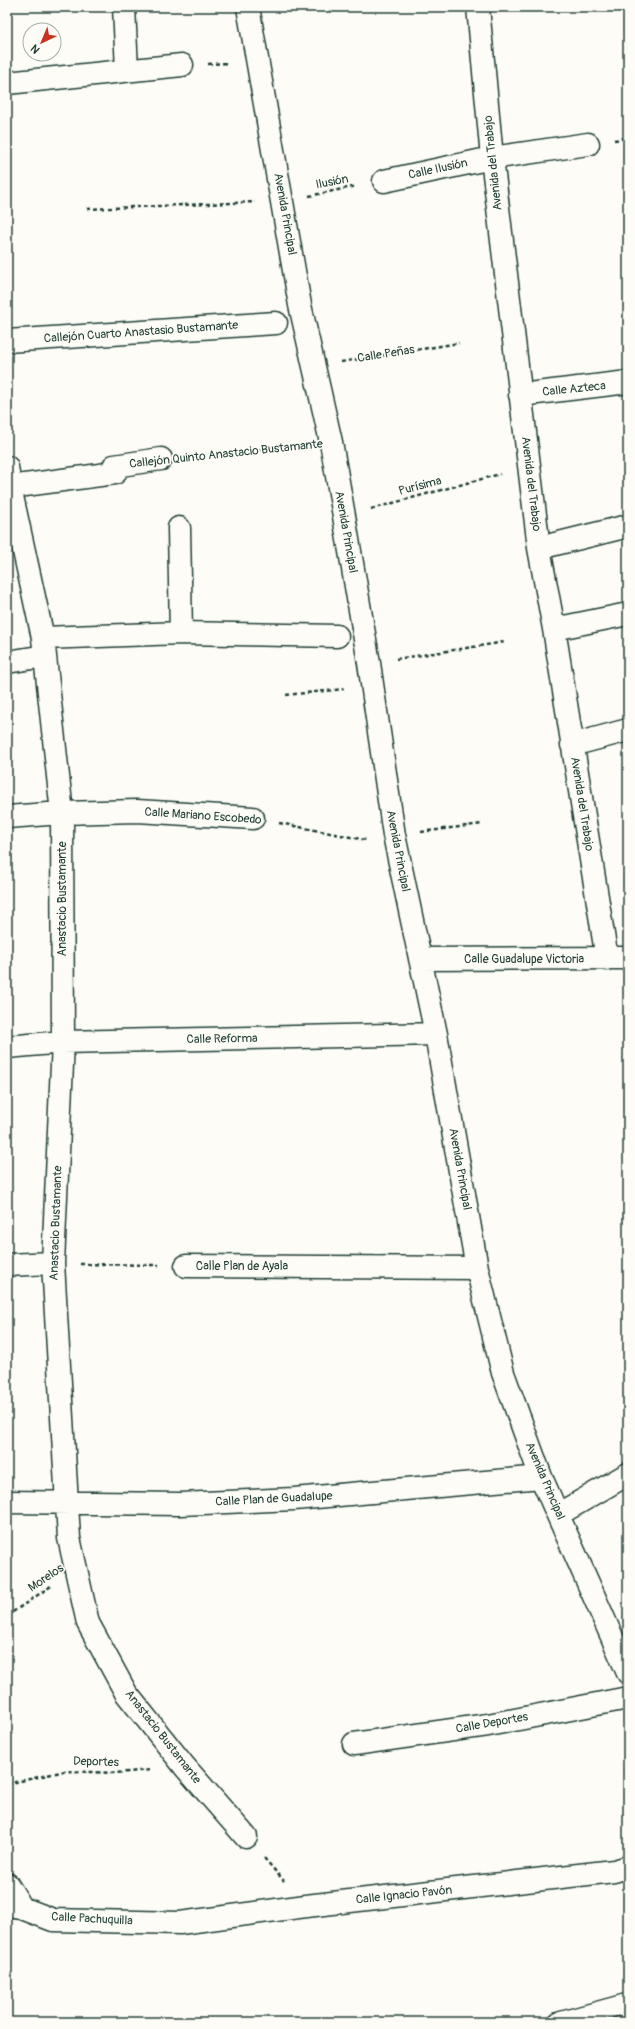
<svg xmlns="http://www.w3.org/2000/svg" width="635" height="2029" viewBox="0 0 635 2029" font-family="Pangolin,sans-serif">
	<style>
		.lines { fill: none; stroke-linecap: round; stroke-linejoin: round }
		.service-casing { stroke: #1f3d34; stroke-width: 22 }
		.minor-casing { stroke: #1f3d34; stroke-width: 25 }
		.path { stroke: #1f3d34; stroke-width: 2.5; stroke-dasharray: 4 3; stroke-linecap: butt }
		.service { stroke: #fdfcf7; stroke-width: 19 }
		.minor { stroke: #fdfcf7; stroke-width: 22 }
		.labels { text-anchor: middle; dominant-baseline: central; stroke-width: 3.5; stroke-linejoin: round; paint-order: stroke }
		.street-label { font-size: 12px; fill: #1f3d34; stroke: #fdfcf7 }
	</style>
	<rect width="100%" height="100%" fill="#fdfcf7"/>
	<filter id="ink" filterUnits="userSpaceOnUse"><feTurbulence type="fractalNoise" baseFrequency=".025" numOctaves="2"/><feDisplacementMap in="SourceGraphic" scale="8" xChannelSelector="R" yChannelSelector="G"/><feConvolveMatrix kernelMatrix="1 2 1 2 8 2 1 2 1" color-interpolation-filters="sRGB"/></filter>
	<g filter="url(#ink)">
		<g class="lines">
			<!-- service casing -->
			<g class="service-casing">
				<path id="service" d="M559 2022 628 2003"/>
			</g>
			<!-- minor casing -->
			<g class="minor-casing">
				<path id="minor" d="M124 7 127 70
					M248 7 300 305 331 442 344 516 369 663 394 835 436 1034 477 1268 503 1373 541 1477 628 1673
					M478 7 492 158 539 548 554 629 607 959
					M7 83 182 65
					M384 181 492 158 588 144
					M7 341 276 323
					M520 395 628 382
					M7 467 10 487 43 638 62 813 63 1042 53 1263 69 1538 88 1623 126 1693 185 1767 246 1837
					M10 487 115 473 114 466 161 459
					M179 528 181 633
					M539 548 628 526
					M554 629 628 614
					M43 638 181 633 337 636
					M7 662 45 656
					M572 745 628 730
					M7 817 62 813 137 811 253 818
					M420 959 628 958
					M7 1047 63 1042 436 1034
					M7 1265 53 1263
					M186 1266 477 1268
					M7 1502 180 1504 294 1499 541 1477
					M559 1514 628 1474
					M354 1744 488 1725 628 1698
					M7 1884 22 1908
					M7 1906 22 1908 53 1920 180 1923 306 1906 614 1871 628 1867"/>
			</g>
			<!-- path -->
			<path class="path" d="M208 64 229 63
				M614 140 628 138
				M309 196 357 186
				M87 209 255 202
				M341 362 459 343
				M188 457 304 445
				M371 509 500 474
				M396 659 505 642
				M286 695 344 689
				M279 823 366 840
				M421 832 482 824
				M80 1264 159 1265
				M7 1616 51 1586
				M7 1784 65 1771 116 1773 151 1770
				M264 1858 284 1881"/>
			<!-- service -->
			<use href="#service" class="service"/>
			<!-- minor -->
			<use href="#minor" class="minor"/>
		</g>
	</g>
	<g class="labels">
		<!-- street labels -->
		<g class="street-label">
			<text transform="translate(493 163) rotate(-96)">Avenida del Trabajo</text>
			<text transform="translate(438 169) rotate(-12)">Calle Ilusión</text>
			<text transform="translate(332 182) rotate(-11)">Ilusión</text>
			<text transform="translate(285 214) rotate(80)">Avenida Principal</text>
			<text transform="translate(141 332) rotate(-4)">Callejón Cuarto Anastasio Bustamante</text>
			<text transform="translate(386 354) rotate(-9)">Calle Peñas</text>
			<text transform="translate(574 389) rotate(-6)">Calle Azteca</text>
			<text transform="translate(226 454) rotate(-6)">Callejón Quinto Anastacio Bustamante</text>
			<text transform="translate(531 484) rotate(83)">Avenida del Trabajo</text>
			<text transform="translate(420 486) rotate(-15)">Purísima</text>
			<text transform="translate(346 532) rotate(80)">Avenida Principal</text>
			<text transform="translate(582 804) rotate(81)">Avenida del Trabajo</text>
			<text transform="translate(203 816) rotate(4)">Calle Mariano Escobedo</text>
			<text transform="translate(398 851) rotate(79)">Avenida Principal</text>
			<text transform="translate(62 899) rotate(-90)">Anastacio Bustamante</text>
			<text x="524" y="959">Calle Guadalupe Victoria</text>
			<text transform="translate(222 1039) rotate(-1)">Calle Reforma</text>
			<text transform="translate(460 1169) rotate(80)">Avenida Principal</text>
			<text transform="translate(56 1223) rotate(-88)">Anastacio Bustamante</text>
			<text x="242" y="1266">Calle Plan de Ayala</text>
			<text transform="translate(545 1481) rotate(67)">Avenida Principal</text>
			<text transform="translate(274 1499) rotate(-3)">Calle Plan de Guadalupe</text>
			<text transform="translate(46 1578) rotate(-34)">Morelos</text>
			<text transform="translate(492 1723) rotate(-10)">Calle Deportes</text>
			<text transform="translate(163 1737) rotate(52)">Anastacio Bustamante</text>
			<text transform="translate(96 1762) rotate(2)">Deportes</text>
			<text transform="translate(404 1895) rotate(-6)">Calle Ignacio Pavón</text>
			<text transform="translate(92 1919) rotate(3)">Calle Pachuquilla</text>
		</g>
	</g>
	<!-- margin -->
	<rect width="635" height="2029" fill="none" stroke="#fdfcf7" stroke-width="24"/>
	<rect x="12" y="12" width="611" height="2005" fill="none" stroke="#1f3d34" stroke-width="1.5" filter="url(#ink)"/>
	<!-- north arrow -->
	<g transform="translate(42 42) rotate(224)"><circle r="19" fill="#fdfcf7" stroke="#a4b0a9"/>
	<path d="M0-3L7 15L0 10L-7 15Z" fill="#c8321e"/>
	<text y="-6" font-size="11" font-weight="bold" text-anchor="middle" fill="#1f3d34">N</text>
	</g>
</svg>
